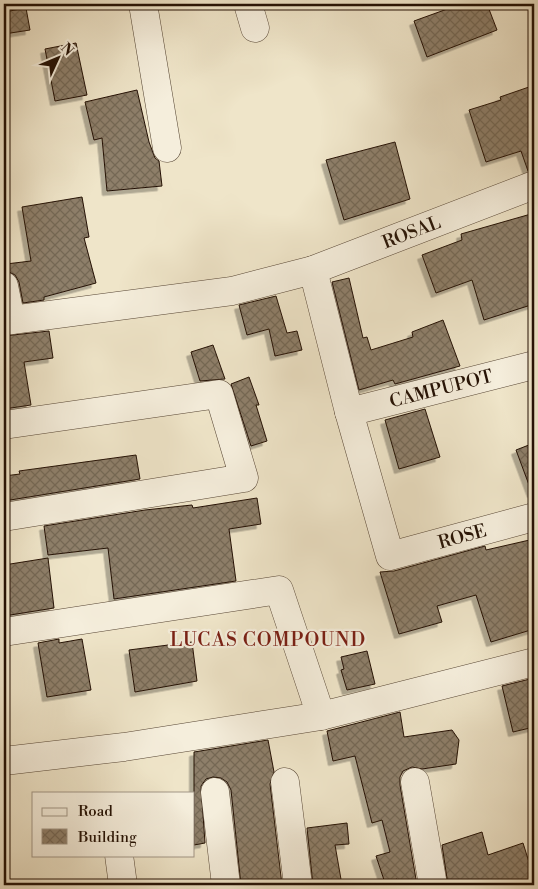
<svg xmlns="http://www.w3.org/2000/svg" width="538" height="889" viewBox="0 0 538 889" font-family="'Libre Bodoni',serif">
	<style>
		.building { fill: url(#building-cross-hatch); stroke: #241104; filter: url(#shadow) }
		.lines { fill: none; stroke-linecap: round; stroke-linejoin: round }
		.minor-casing { stroke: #574635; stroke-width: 29 }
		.minor { stroke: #f5eedc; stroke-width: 28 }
		.labels { text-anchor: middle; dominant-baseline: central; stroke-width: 4.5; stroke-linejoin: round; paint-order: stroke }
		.street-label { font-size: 18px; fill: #241104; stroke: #f5eedc }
		.neighbourhood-label { font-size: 19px; letter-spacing: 1px; fill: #7a1f14; stroke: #f5eedc }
	</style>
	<defs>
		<pattern id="building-cross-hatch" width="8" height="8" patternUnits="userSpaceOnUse" patternTransform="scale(1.25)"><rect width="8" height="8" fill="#8e7f6a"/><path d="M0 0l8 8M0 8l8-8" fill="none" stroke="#746755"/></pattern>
		<filter id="shadow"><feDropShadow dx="-4.5" dy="4.5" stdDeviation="0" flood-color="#0004"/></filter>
	</defs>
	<rect width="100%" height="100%" fill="#efe5c9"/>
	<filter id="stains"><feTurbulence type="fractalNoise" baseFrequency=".004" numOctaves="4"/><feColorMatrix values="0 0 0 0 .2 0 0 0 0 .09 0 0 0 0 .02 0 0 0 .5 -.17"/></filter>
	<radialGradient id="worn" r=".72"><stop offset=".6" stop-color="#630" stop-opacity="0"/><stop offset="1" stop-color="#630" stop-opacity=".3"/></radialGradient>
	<!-- building -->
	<path class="building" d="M448 4H487L497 30 427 57 414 21 450 8Z
		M26 8 30 30 4 34V12Z
		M76 43 87 95 55 101 45 49Z
		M529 87 534 100V170L528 171 521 151 486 162 469 110 501 100 500 97Z
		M137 90 149 142 155 158 159 161 162 186 107 191 102 138 94 140 85 102Z
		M395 142 410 199 344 220 326 160Z
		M82 197 89 237 84 238 96 283 44 297V300L23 303 19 282 15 275 7 271 6 264 31 261 22 207Z
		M531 214 534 227V304L484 320 472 280 436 293 422 255 462 240 461 234Z
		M349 278 363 338 367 337 371 350 413 337 412 332 443 320 460 366 395 384 393 380 359 390 332 282Z
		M276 296 287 333 297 331 302 350 275 356 269 329 247 335 239 305Z
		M49 331 53 358 24 362 31 405 4 409V336Z
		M213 345 225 379 200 381 191 352Z
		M249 377 259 405H256L267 441 251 446 231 384Z
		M425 409 440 457 399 469 385 420Z
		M534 443V493H532L516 450Z
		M136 455 140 479 4 501V476L20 474 19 471Z
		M257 498 261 524 229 529 236 581 114 599 108 548 48 555 44 526 145 510 192 505 193 508Z
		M534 539V629L491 642 476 595 437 606 442 622 399 634 380 572 394 571 485 546 486 550Z
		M48 558 54 608 4 616V565Z
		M59 639V643L82 639 91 690 47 697 38 643Z
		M192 642 197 681 135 692 129 650Z
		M367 651 375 684 347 690 341 670 344 669 341 657Z
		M534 678V727L513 732 502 686Z
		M400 712 404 737 452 730 459 740 456 764 422 769 412 767 403 771 400 777V785L417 885H399L397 879 385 883 376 856 390 852 382 820 372 823 355 756 333 761 327 731Z
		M268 740 274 772 270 784 282 885H241L231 790 227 782 221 778 213 777 206 779 201 786 205 843 194 845V752Z
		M347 823 349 844 335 845 342 885H313L307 828Z
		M482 832 488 855 523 843 534 878V885H448L442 845Z"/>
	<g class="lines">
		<!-- minor casing -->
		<g class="minor-casing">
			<g id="minor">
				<path d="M143 4 167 148"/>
				<path d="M248 4 255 28"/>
				<path id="s1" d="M313 270 349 412 390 556 534 517"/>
				<path d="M4 286 11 320"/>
				<path id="s2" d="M4 321 232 291 313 270 534 185"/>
				<path id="s3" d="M349 412 534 365"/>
				<path d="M4 425 219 394 244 478 4 517"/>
				<path d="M4 632 279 590 321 716 534 662"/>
				<path d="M4 761 124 747 321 716"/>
				<path d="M285 782 298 885"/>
				<path d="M415 782 433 885"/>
				<path d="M215 792 226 885"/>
				<path d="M119 855 123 885"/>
			</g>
		</g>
		<!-- minor -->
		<use href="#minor" class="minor"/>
	</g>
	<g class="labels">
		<!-- street labels -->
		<g class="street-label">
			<text stroke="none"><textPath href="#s2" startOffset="419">ROSAL</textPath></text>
			<text stroke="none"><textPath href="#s3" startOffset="95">CAMPUPOT</textPath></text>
			<text stroke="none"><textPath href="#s1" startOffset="371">ROSE</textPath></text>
		</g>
		<!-- neighbourhood labels -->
		<g class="neighbourhood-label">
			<text x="268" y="640">LUCAS COMPOUND</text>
		</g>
	</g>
	<!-- margin -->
	<rect width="538" height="889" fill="none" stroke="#efe5c9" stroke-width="20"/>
	<rect x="5" y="5" width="528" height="879" fill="none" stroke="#241104" stroke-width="2.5"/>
	<rect x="10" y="10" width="518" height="869" fill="none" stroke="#241104"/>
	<!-- legend -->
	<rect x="32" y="792" width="162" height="65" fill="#f5eedc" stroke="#a19686"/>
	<rect x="42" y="808" width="25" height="8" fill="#f5eedc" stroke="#a19686"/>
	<text x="78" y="816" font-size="15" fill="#241104">Road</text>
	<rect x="42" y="829" width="25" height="15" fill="url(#building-cross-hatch)" stroke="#a19686"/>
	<text x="78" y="842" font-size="15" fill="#241104">Building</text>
	<!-- north arrow -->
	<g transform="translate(58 58) rotate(46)" stroke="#f5eedc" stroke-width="4" paint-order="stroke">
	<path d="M0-4L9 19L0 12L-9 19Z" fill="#241104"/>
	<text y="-8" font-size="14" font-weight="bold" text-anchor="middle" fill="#241104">N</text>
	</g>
	<rect width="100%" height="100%" filter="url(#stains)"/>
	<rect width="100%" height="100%" fill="url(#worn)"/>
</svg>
